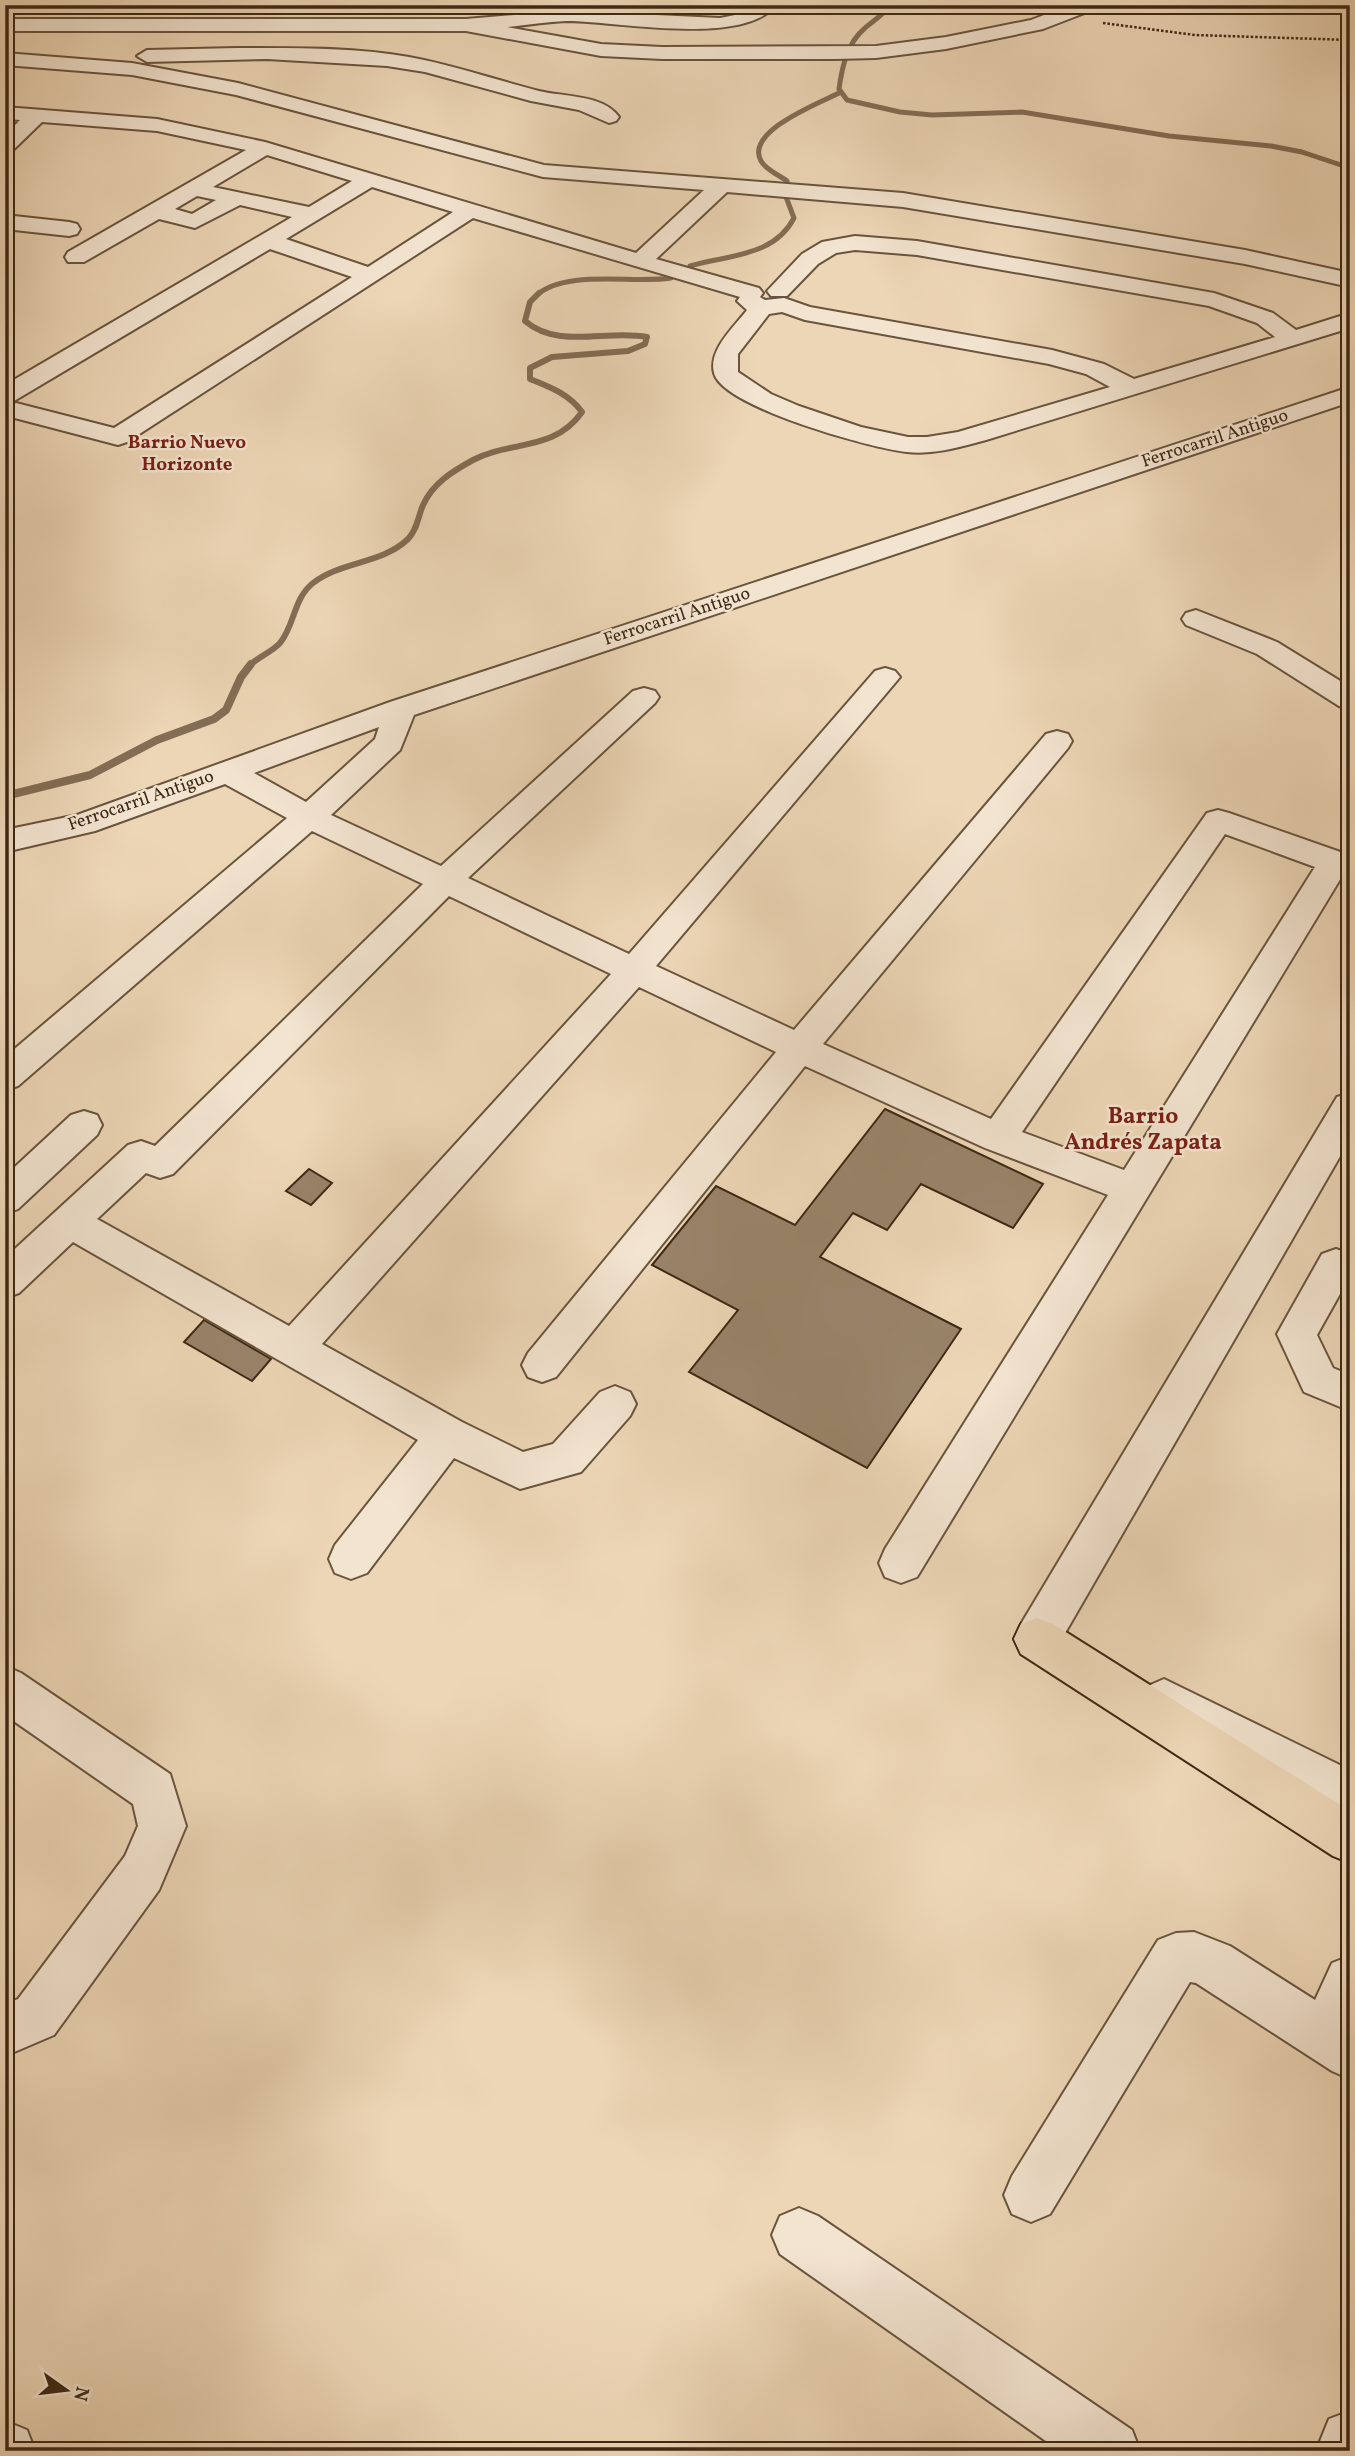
<svg xmlns="http://www.w3.org/2000/svg" width="1355" height="2456" viewBox="0 0 1355 2456" font-family="Vollkorn,serif">
	<style>
		.lines { fill: none; stroke-linecap: round; stroke-linejoin: round }
		.stream-far2 { stroke: #836d55; stroke-width: 5 }
		.stream-far1 { stroke: #836d55; stroke-width: 6 }
		.stream { stroke: #836d55; stroke-width: 8 }
		.building { fill: #998369; stroke: #3d2915; stroke-width: 2 }
		.minor-casing { stroke: #69543d; stroke-width: 4 }
		.highway-casing { stroke: #3d2915; stroke-width: 4 }
		.path { stroke: #3d2915; stroke-width: 2.5; stroke-dasharray: 2.5 2; stroke-linecap: butt }
		.minor { fill: #f3e4d0; fill-rule: evenodd }
		.highway { fill: #edd6b6; fill-rule: evenodd }
		.labels { text-anchor: middle; dominant-baseline: central; stroke-width: 5; stroke-linejoin: round; paint-order: stroke }
		.far-street-label { font-size: 18px; fill: #3d2915; stroke: #f3e4d0 }
		.far-neighbourhood-label { font-size: 19px; font-weight: bold; fill: #7a1f14; stroke: #f3e4d0 }
		.neighbourhood-label { font-size: 23px; font-weight: bold; fill: #7a1f14; stroke: #f3e4d0 }
	</style>
	<rect width="100%" height="100%" fill="#edd6b6"/>
	<filter id="stains"><feTurbulence type="fractalNoise" baseFrequency=".00286" numOctaves="4"/><feColorMatrix values="0 0 0 0 .2 0 0 0 0 .09 0 0 0 0 .02 0 0 0 .5 -.17"/></filter>
	<radialGradient id="worn" r=".72"><stop offset=".6" stop-color="#630" stop-opacity="0"/><stop offset="1" stop-color="#630" stop-opacity=".3"/></radialGradient>
	<g class="lines">
		<!-- stream-far2 -->
		<path class="stream-far2" d="M889 5C883 16 874 20 865 28 847 43 842 67 839 89L847 100 900 112 932 115 1022 112 1169 136 1271 146 1302 152 1350 168
			M787 181C779 175 766 170 761 161 744 131 822 102 841 92
			M690 266C727 255 774 257 794 218L786 197
			M537 295C565 269 634 284 671 278"/>
		<!-- stream-far1 -->
		<path class="stream-far1" d="M250 665C258 657 272 652 280 643 295 625 293 599 313 583 341 561 382 564 408 539 417 530 418 517 423 505 433 483 453 471 473 460 511 440 554 452 582 412 569 394 550 387 530 379V368L552 357 628 351 645 344 647 337C607 329 559 350 525 321L530 302 539 293"/>
		<!-- stream -->
		<path class="stream" d="M5 796 90 775 157 740 214 719 226 710 241 677 251 664"/>
	</g>
	<!-- building -->
	<path class="building" d="M885 1109 1043 1184 1013 1228 921 1184 887 1230 853 1213 820 1257 961 1329 867 1468 689 1372 738 1310 652 1265 716 1186 795 1225Z
		M309 1169 332 1183 311 1205 286 1191Z
		M204 1320 271 1359 252 1381 184 1342Z"/>
	<g class="lines">
		<!-- minor casing -->
		<g class="minor-casing">
			<path id="minor" d="M576 5H603L593 12 720 18 735 15 753 5H776C742 47 617 21 566 21 547 22 527 25 507 27L601 44 662 47 876 46 946 37 1031 20 1070 5H1097L1095 9 1043 29 946 49 876 58 835 59H662L601 56 466 31H5V19H466L562 11Z
				M237 48C294 48 353 47 409 57 453 65 496 80 539 91 563 97 603 94 619 117L616 121 609 123 579 110 531 101 425 72 387 66 267 59 147 62 137 56 147 50Z
				M5 53 132 63 238 83 544 165 903 193 1245 250 1350 273V287L1245 264 903 207 727 192 656 259 759 288 763 293 760 297 765 300 784 298 810 307 1052 350 1104 364 1134 379 1275 337 1257 323 1209 306 917 255 855 250 836 253 818 264 787 296H771L767 291 802 254 822 242 855 236 917 241 1214 293 1273 313 1296 330 1350 313V328L986 440C960 447 934 455 907 452 874 449 722 407 714 373 708 350 734 327 747 310L737 301 740 297 473 218 127 442 118 445 7 416 5 408 16 403 114 428 352 277 270 249 14 401 5 403V385L292 217 240 205 195 228 159 219 84 262H68L65 257 68 252 246 150 157 131 42 122 12 151 5 153V135L20 120 5 119V107L157 119 265 142 636 253 704 190 543 177 236 95 132 75 5 65ZM267 155 352 181 309 207 213 187ZM372 187 453 212 368 267 286 239ZM197 196 216 200 192 214 175 209ZM782 312 805 320 1049 364 1086 374 1110 387 958 432 927 437H908L861 427 799 406 771 394 738 372V354L769 314Z
				M5 215 69 222 77 224 80 229 77 234 69 236 5 229Z
				M1350 387V402L414 715 400 750 331 815 441 866 633 691 644 688 655 691 659 697 655 703 468 878 629 954 875 671 885 668 895 671 900 677 895 683 656 966 794 1030 1046 734 1057 731 1068 734 1072 741 1068 748 823 1044 991 1119 1207 813 1218 810 1229 813 1346 854 1350 863 917 1577 901 1583 885 1577 879 1563 885 1549 1108 1195 985 1148 805 1066 556 1377 542 1382 528 1377 522 1365 528 1353 776 1052 639 987 322 1344 462 1422 523 1452 553 1444 600 1392 615 1386 630 1392 636 1404 630 1416 581 1472 520 1489 454 1458 367 1573 351 1579 335 1573 329 1559 335 1545 418 1440 73 1242 19 1293 5 1298V1258L128 1145 141 1141 155 1146 423 884 312 831 18 1086 5 1090V1057L287 818 225 784 95 831 5 852V830L77 815 390 702ZM379 727 375 739 306 802 254 773ZM1225 834 1315 867 1124 1170 1022 1132ZM449 896 611 974 289 1326 97 1219 146 1173 160 1178 173 1174Z
				M1196 610 1277 642 1350 687V709L1339 706 1257 654 1186 625 1182 619 1186 613Z
				M1350 1093V1139L1053 1654 1037 1660 1021 1654 1014 1639 1021 1624 1337 1097Z
				M84 1111 97 1115 102 1125 97 1135 18 1209 5 1214V1176L71 1115Z
				M1336 1249 1350 1254V1276L1317 1335 1333 1368 1350 1375V1411L1304 1392 1277 1334 1322 1254Z
				M5 1666 21 1673 170 1774 186 1826 159 1890 54 2035 5 2056V2004L18 1999 125 1856 138 1826 133 1804 5 1715Z
				M1164 1679 1350 1770V1818L1148 1716 1141 1701 1148 1686Z
				M1194 1932 1230 1946 1315 2000 1332 1963 1350 1956V2079L1332 2071 1196 1983 1190 1982 1050 2214 1031 2222 1012 2214 1004 2195 1012 2176 1158 1940 1176 1933Z
				M799 2208 818 2216 1132 2430 1140 2451H1060L780 2254 772 2235 780 2216Z
				M1350 2411V2451H1316L1329 2419Z
				M5 2421 27 2430 35 2451H5Z"/>
		</g>
		<!-- highway casing -->
		<g class="highway-casing">
			<path id="highway" d="M1037 1618 1053 1624 1350 1811V1863L1333 1856 1021 1654 1014 1639 1021 1624Z"/>
		</g>
		<!-- path -->
		<path class="path" d="M1103 23 1195 35 1350 40"/>
		<!-- minor -->
		<use href="#minor" class="minor"/>
		<!-- highway -->
		<use href="#highway" class="highway"/>
	</g>
	<g class="labels">
		<!-- far-street labels -->
		<g class="far-street-label">
			<text transform="translate(1215 439) rotate(-18)">Ferrocarril Antiguo</text>
			<text transform="translate(677 617) rotate(-18)">Ferrocarril Antiguo</text>
			<text transform="translate(141 801) rotate(-19)">Ferrocarril Antiguo</text>
		</g>
		<!-- far-neighbourhood labels -->
		<g class="far-neighbourhood-label">
			<text x="187" y="443">Barrio Nuevo<tspan x="187" dy="22">Horizonte</tspan></text>
		</g>
		<!-- neighbourhood labels -->
		<g class="neighbourhood-label">
			<text x="1143" y="1117">Barrio<tspan x="1143" dy="26">Andrés Zapata</tspan></text>
		</g>
	</g>
	<!-- margin -->
	<rect width="1355" height="2456" fill="none" stroke="#edd6b6" stroke-width="28"/>
	<rect x="7" y="7" width="1341" height="2442" fill="none" stroke="#3d2915" stroke-width="3.5"/>
	<rect x="14" y="14" width="1327" height="2428" fill="none" stroke="#3d2915" stroke-width="2"/>
	<!-- north arrow -->
	<g transform="translate(66 2390) rotate(104)" stroke="#f3e4d0" stroke-width="5" paint-order="stroke">
	<path d="M0-5L12 26L0 18L-12 26Z" fill="#3d2915"/>
	<text y="-10" font-size="19" font-weight="bold" text-anchor="middle" fill="#3d2915">N</text>
	</g>
	<rect width="100%" height="100%" filter="url(#stains)"/>
	<rect width="100%" height="100%" fill="url(#worn)"/>
</svg>
